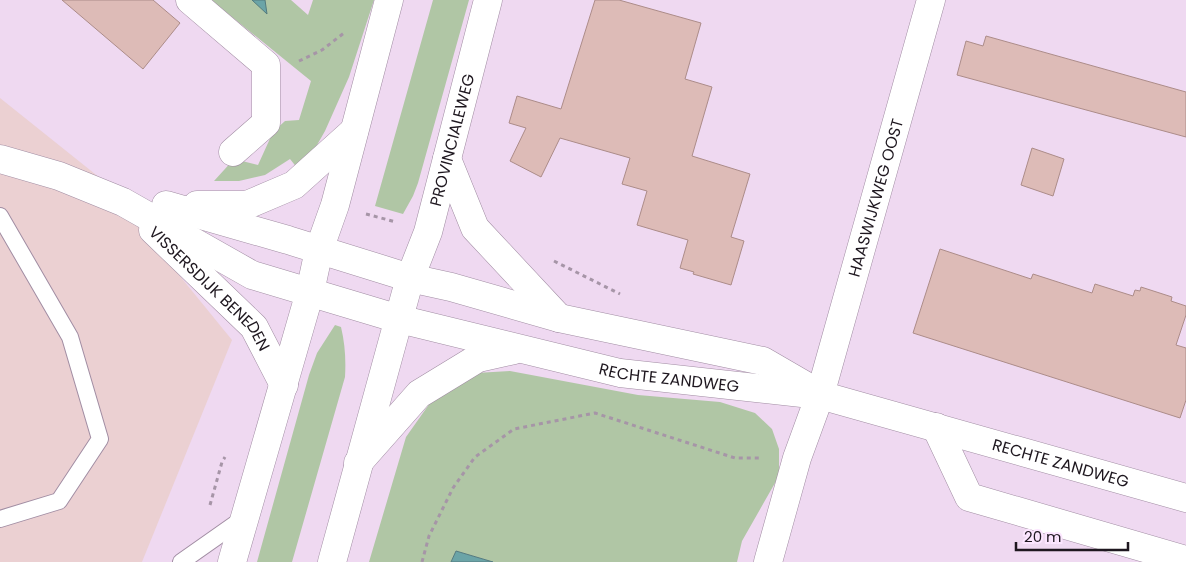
<svg xmlns="http://www.w3.org/2000/svg" width="1186" height="562" viewBox="0 0 1186 562" font-family="Poppins,sans-serif">
	<style>
		.industrial { fill: #ebd0d2 }
		.green { fill: #b0c6a5 }
		.water { fill: #6ba4a7; stroke: #547a7e }
		.building { fill: #ddbbb7; stroke: #ac8c89 }
		.lines { fill: none; stroke-linecap: round; stroke-linejoin: round }
		.lane-casing { stroke: #a18da3; stroke-width: 18 }
		.street-casing { stroke: #a18da3; stroke-width: 29 }
		.secondary-casing { stroke: #a18da3; stroke-width: 29 }
		.path { stroke: #a695a7; stroke-width: 3; stroke-dasharray: 4 4; stroke-linecap: butt }
		.lane { stroke: #fff; stroke-width: 16 }
		.street { stroke: #fff; stroke-width: 28 }
		.secondary { stroke: #fff; stroke-width: 28 }
		.labels { text-anchor: middle; dominant-baseline: central; stroke-width: 4; stroke-linejoin: round; paint-order: stroke }
		.street-label { font-size: 16px; fill: #1e171f; stroke: #fce6ff }
	</style>
	<rect width="100%" height="100%" fill="#efd9f1"/>
	<!-- industrial -->
	<path class="industrial" d="M0 98 100 178 232 340 142 562H0Z"/>
	<!-- green -->
	<path class="green" d="M211 0H291L308 15 313 0H374L349 77 325 131 313 152 298 169 290 159 265 175 239 181H214L234 159 258 165 273 132 285 121 299 120 311 81Z
		M433 0H469L418 183 413 196 403 214 375 206Z
		M335 325 341 327C345 344 346 359 345 377L292 562H257L309 375 317 353Z
		M510 371 638 395 720 402 755 413 772 429 779 449V476L742 541 737 562H493L456 551 451 562H369L406 437 430 403 476 373Z"/>
	<!-- water -->
	<path class="water" d="M252 0H265L267 14Z
		M456 551 493 562H451Z"/>
	<!-- building -->
	<path class="building" d="M62 0H153L180 23 143 69Z
		M595 0H619L701 23 685 79 712 87 692 156 750 174 731 237 744 241 731 285 693 274 694 272 680 268 688 240 637 225 647 191 622 184 630 158 560 138 541 177 510 161 526 128 509 123 517 96 561 109Z
		M986 36 1186 92V137L957 75 966 41 983 46Z
		M1032 148 1064 159 1053 196 1021 185Z
		M940 249 1031 279 1033 274 1092 293 1095 284 1133 296 1135 290 1140 291 1141 287 1172 297 1171 301 1186 306V315L1176 345 1186 348V400L1180 418 913 333Z"/>
	<g class="lines">
		<!-- lane casing -->
		<g class="lane-casing">
			<path id="lane" d="M0 216 70 337 100 439 59 501 0 519
				M181 562 245 517"/>
		</g>
		<!-- street casing -->
		<g class="street-casing">
			<g id="street">
				<path d="M190 0 266 65V123L233 152"/>
				<path id="s1" d="M0 159 59 176 123 202 252 275 399 319 620 373 820 395 1186 498"/>
				<path d="M447 159 475 228 559 318"/>
				<path d="M166 205 288 240 410 278 451 287 559 318 763 361 813 390"/>
				<path d="M197 205H247L294 185 354 131"/>
				<path id="s2" d="M153 230 254 327 284 385"/>
				<path d="M936 427 969 497 1186 560"/>
				<path d="M358 463 419 394 478 358 514 350"/>
				<path id="s3" d="M768 562 797 458 820 395 931 0"/>
			</g>
		</g>
		<!-- secondary casing -->
		<g class="secondary-casing">
			<g id="secondary">
				<path d="M232 562 310 292 319 250 335 205 389 0"/>
				<path id="s4" d="M332 562 410 278 428 232 488 0"/>
			</g>
		</g>
		<!-- path -->
		<path class="path" d="M299 61 322 50 344 33
			M366 214 396 222
			M554 261 620 294
			M210 505 222 462 225 457
			M422 562 429 536 453 488 475 457 514 429 595 413 735 458H761"/>
		<!-- lane -->
		<use href="#lane" class="lane"/>
		<!-- street -->
		<use href="#street" class="street"/>
		<!-- secondary -->
		<use href="#secondary" class="secondary"/>
	</g>
	<g class="labels">
		<!-- street labels -->
		<g class="street-label">
			<text stroke="none"><textPath href="#s4" startOffset="439">PROVINCIALEWEG</textPath></text>
			<text stroke="none"><textPath href="#s3" startOffset="380">HAASWIJKWEG OOST</textPath></text>
			<text stroke="none"><textPath href="#s2" startOffset="82">VISSERSDIJK BENEDEN</textPath></text>
			<text stroke="none"><textPath href="#s1" startOffset="709">RECHTE ZANDWEG</textPath></text>
			<text stroke="none"><textPath href="#s1" startOffset="1111">RECHTE ZANDWEG</textPath></text>
		</g>
	</g>
	<!-- scale -->
	<path d="M1016 542v8h112v-8" fill="none" stroke="#1e171f" stroke-width="2.5"/>
	<text x="1024" y="542" font-size="15" fill="#1e171f" stroke="#fce6ff" stroke-width="4" paint-order="stroke">20 m</text>
</svg>
